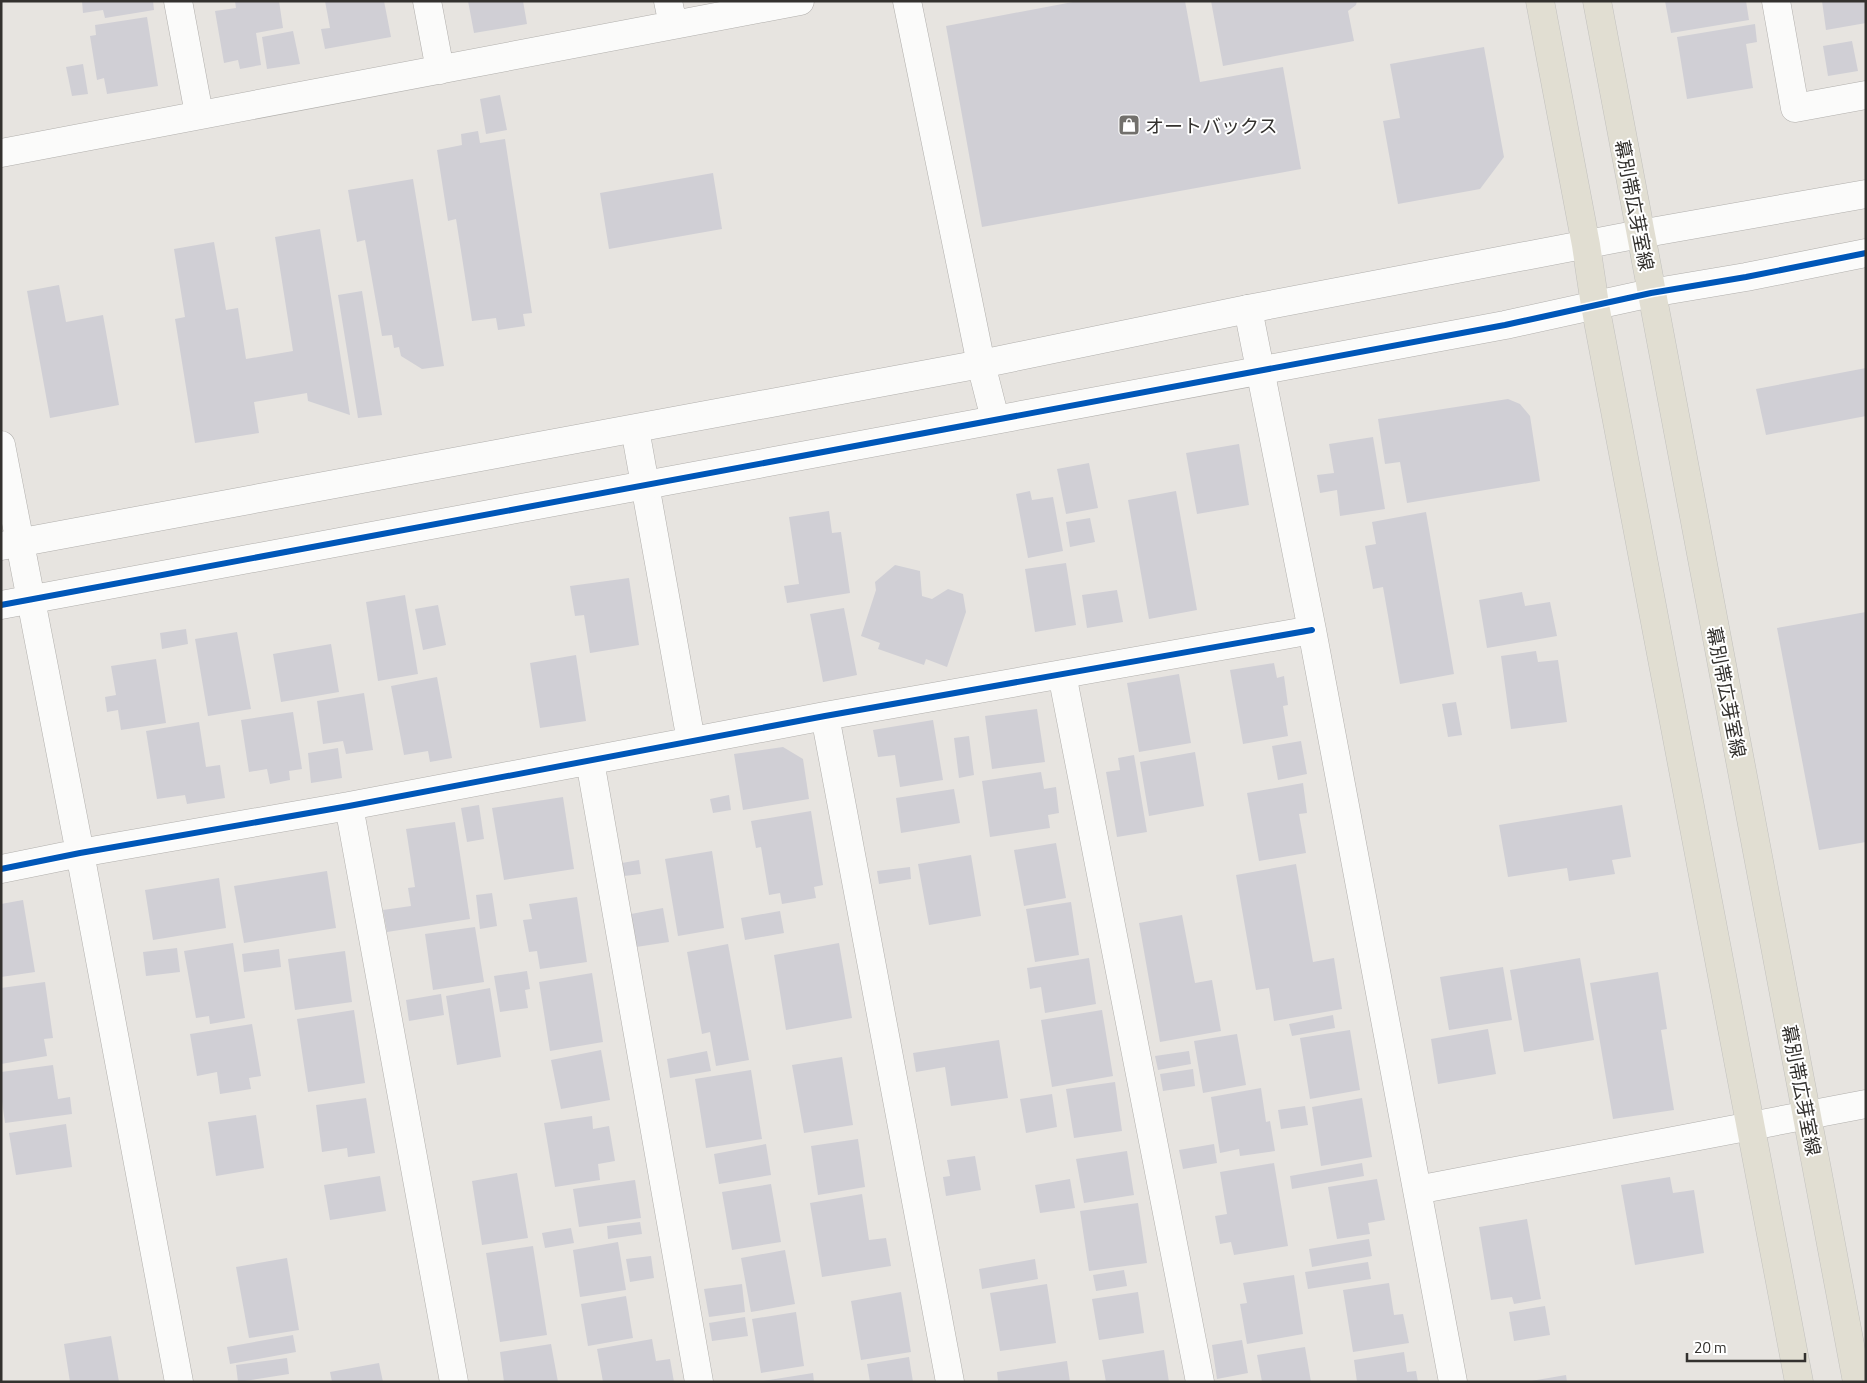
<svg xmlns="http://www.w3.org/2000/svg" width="1867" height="1383" viewBox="0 0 1867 1383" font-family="'Titillium Web','Noto Sans JP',sans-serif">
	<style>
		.building { fill: #d0cfd5 }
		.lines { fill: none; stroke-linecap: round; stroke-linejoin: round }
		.street-casing { stroke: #b1afac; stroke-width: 29 }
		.secondary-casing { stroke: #b1afac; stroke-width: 29 }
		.primary-casing { stroke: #c2c1be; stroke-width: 29 }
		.street { stroke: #fbfbfa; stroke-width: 28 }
		.secondary { stroke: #fbfbfa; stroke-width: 28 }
		.primary { stroke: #e1ded2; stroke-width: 28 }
		.cycleway-casing { stroke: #fff; stroke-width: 9 }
		.cycleway { stroke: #0057b8; stroke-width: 6 }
		.labels { text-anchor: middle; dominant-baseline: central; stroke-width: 4; stroke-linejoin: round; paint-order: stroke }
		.poi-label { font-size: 19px; fill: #33312e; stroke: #fff; text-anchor: start }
		.street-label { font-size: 19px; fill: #33312e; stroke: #fff }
	</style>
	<rect width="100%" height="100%" fill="#e7e4e0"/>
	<!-- building -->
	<path class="building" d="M82 1H153L154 10 105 18 103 10 83 13Z
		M235 1H279L283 28 256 33 261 65 240 69 238 60 224 63 215 11 236 8Z
		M325 1H384L391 37 325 49 321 29 330 28Z
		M468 1H523L527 24 474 33Z
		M1078 1H1185L1200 82 1283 67 1301 169 982 227 946 26Z
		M1211 1H1357L1356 5 1348 11 1354 41 1223 66Z
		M1665 1H1746L1749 20 1671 33Z
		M1822 1H1866V23L1826 30Z
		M147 17 158 86 107 94 104 78 97 80 90 36 96 35 95 25Z
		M1755 24 1757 42 1746 44 1753 88 1687 99 1677 37Z
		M293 31 300 64 267 69 262 37Z
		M1852 41 1858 71 1828 76 1823 46Z
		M1484 47 1504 157 1480 189 1398 204 1383 121 1400 118 1390 64Z
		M83 64 88 94 72 96 66 67Z
		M500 95 507 130 486 134 480 99Z
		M478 131 480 143 505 139 532 313 523 314 525 326 498 330 496 318 472 321 456 219 448 221 437 150 462 145 461 134Z
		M713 173 722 229 609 249 600 193Z
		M413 179 444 366 422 369 401 356 399 347 394 348 392 335 382 336 365 240 357 242 348 190Z
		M320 229 350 415 308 401 307 393 254 402 259 433 195 443 175 319 185 317 174 249 214 242 226 310 238 308 246 359 293 351 275 237Z
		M59 285 66 322 103 315 119 405 50 418 27 291Z
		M362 291 382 415 358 418 338 295Z
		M1866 368V416L1766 435 1756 389Z
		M1508 399 1520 404 1530 416 1540 481 1407 503 1400 462 1385 464 1378 419Z
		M1373 437 1385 509 1340 516 1337 490 1320 493 1317 475 1334 473 1329 444Z
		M1239 444 1249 505 1197 514 1186 453Z
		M1089 463 1098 508 1066 514 1057 469Z
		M1030 491 1032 500 1053 497 1063 551 1028 558 1016 494Z
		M1176 491 1197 610 1149 619 1128 500Z
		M829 511 832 533 841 532 850 593 787 603 784 586 799 584 789 517Z
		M1426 512 1454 674 1400 684 1383 587 1373 589 1365 546 1376 544 1372 522Z
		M1090 518 1095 542 1070 547 1066 522Z
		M1066 563 1076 625 1035 632 1025 569Z
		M895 565 920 571 922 596 932 599 948 589 963 594 966 612 947 667 926 659 924 665 878 649 880 643 861 636 876 590 875 582Z
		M629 578 639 645 590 653 584 615 575 616 570 586Z
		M1117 590 1123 622 1087 628 1082 595Z
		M1522 592 1525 606 1550 602 1557 636 1487 648 1479 600Z
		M405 595 418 674 378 681 366 602Z
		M438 605 446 645 423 650 415 609Z
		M844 608 857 675 823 682 810 614Z
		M1866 612V842L1819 850 1777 628Z
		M186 629 188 644 162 649 160 633Z
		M237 632 251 709 208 716 195 639Z
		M331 644 339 692 281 702 273 654Z
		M1536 651 1538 662 1558 660 1567 722 1511 729 1501 656Z
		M576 655 586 721 540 728 530 663Z
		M156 659 166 723 121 730 118 710 107 712 105 697 116 695 111 666Z
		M1274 663 1277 678 1284 676 1288 705 1283 706 1288 736 1243 744 1230 670Z
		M1179 674 1191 743 1139 752 1127 683Z
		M437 677 452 758 430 762 428 751 404 755 391 686Z
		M364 693 373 750 346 754 343 741 323 744 317 701Z
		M1456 702 1462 735 1448 737 1442 704Z
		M1037 709 1045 762 992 769 985 716Z
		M293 712 302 769 289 771 290 780 270 784 267 769 249 772 241 720Z
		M933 720 943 780 900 787 895 755 878 757 873 730Z
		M199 722 206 767 220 765 225 798 187 804 185 795 157 799 146 731Z
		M969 736 974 775 959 778 954 738Z
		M1301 741 1307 774 1278 780 1272 746Z
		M783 747 803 759 809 799 743 810 734 754Z
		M338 748 342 778 311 783 308 753Z
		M1195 752 1204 806 1149 816 1140 762Z
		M1134 755 1147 832 1117 837 1106 772 1120 770 1118 758Z
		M1041 772 1044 789 1056 787 1059 813 1048 815 1050 828 990 837 982 781Z
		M1303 783 1307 813 1299 814 1306 853 1259 861 1247 793Z
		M954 789 960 823 901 833 896 798Z
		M729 795 731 810 713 813 710 799Z
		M563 797 574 869 504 880 492 808Z
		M479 805 484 839 467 842 461 808Z
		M1622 805 1631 857 1612 860 1615 874 1569 881 1567 868 1508 877 1499 825Z
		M811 811 823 885 814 887 816 898 782 904 780 893 769 895 761 847 756 848 751 821Z
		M455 822 470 919 387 932 383 910 411 906 408 888 415 887 406 829Z
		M1056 843 1066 898 1024 906 1014 850Z
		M712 851 724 928 678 936 665 859Z
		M971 855 981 916 929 925 918 864Z
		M639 860 641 874 624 876 622 863Z
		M1296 864 1313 962 1334 958 1342 1009 1274 1021 1269 988 1256 990 1236 875Z
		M910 867 911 879 879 884 877 871Z
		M327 871 336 928 244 943 234 886Z
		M219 878 226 928 153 940 145 890Z
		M492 893 497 926 480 929 476 895Z
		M577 897 587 962 540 969 537 951 529 952 523 920 532 919 529 904Z
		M23 900 35 972 1 977V904Z
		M1071 902 1079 955 1035 962 1026 909Z
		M663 908 669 942 636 947 631 914Z
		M780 911 784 933 745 940 741 918Z
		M1182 915 1195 983 1212 980 1221 1031 1160 1042 1139 923Z
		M475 927 484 982 433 990 425 934Z
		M233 943 245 1018 210 1024 209 1016 196 1018 184 951Z
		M839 943 852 1018 786 1030 774 955Z
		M728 944 749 1060 716 1066 710 1032 702 1034 687 952Z
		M177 948 180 972 146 976 143 952Z
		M279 949 281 967 244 972 242 954Z
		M345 951 352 1002 295 1010 288 959Z
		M1089 958 1096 1004 1045 1013 1041 987 1030 989 1027 968Z
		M1580 958 1594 1040 1524 1052 1510 970Z
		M1503 967 1512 1020 1449 1030 1440 977Z
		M527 971 530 989 525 990 528 1008 500 1012 494 976Z
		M1658 972 1667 1029 1661 1030 1674 1110 1613 1119 1590 983Z
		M592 973 603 1042 550 1051 539 982Z
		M45 982 53 1038 44 1039 47 1056 1 1064V988Z
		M490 988 501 1057 457 1065 446 996Z
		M441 994 444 1015 409 1021 406 1000Z
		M354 1010 365 1083 308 1092 297 1019Z
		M1102 1010 1113 1076 1052 1087 1041 1020Z
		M1333 1015 1335 1028 1292 1036 1289 1024Z
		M252 1024 261 1076 249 1078 251 1089 220 1094 217 1072 197 1076 190 1034Z
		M1488 1029 1496 1074 1438 1084 1431 1039Z
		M1350 1030 1360 1090 1310 1099 1300 1038Z
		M1237 1034 1246 1085 1203 1093 1194 1041Z
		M999 1040 1008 1098 951 1106 945 1067 916 1072 913 1053Z
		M601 1050 610 1100 561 1109 551 1060Z
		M707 1051 711 1071 670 1078 667 1059Z
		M1189 1051 1191 1064 1158 1070 1155 1056Z
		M842 1057 853 1125 804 1133 792 1065Z
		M53 1065 58 1099 70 1097 72 1114 5 1123 1 1094V1072Z
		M1193 1069 1195 1086 1163 1091 1160 1074Z
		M751 1070 762 1139 706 1148 695 1079Z
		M1115 1082 1122 1131 1074 1138 1066 1089Z
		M1261 1088 1266 1122 1270 1121 1275 1151 1240 1156 1239 1149 1220 1153 1211 1097Z
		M1052 1094 1057 1127 1026 1133 1020 1099Z
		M366 1098 375 1153 348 1157 347 1148 322 1152 316 1105Z
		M1362 1098 1372 1157 1321 1166 1312 1107Z
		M1305 1106 1308 1125 1281 1129 1278 1110Z
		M256 1115 264 1168 216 1176 208 1122Z
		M592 1116 593 1129 609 1126 615 1161 598 1164 600 1180 555 1187 544 1123Z
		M66 1124 72 1167 16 1175 9 1133Z
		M858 1139 865 1187 818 1195 811 1146Z
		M766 1144 771 1175 719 1184 714 1154Z
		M1214 1144 1217 1163 1183 1169 1179 1150Z
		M1127 1151 1134 1195 1084 1203 1076 1159Z
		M975 1156 981 1190 946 1196 943 1177 950 1176 947 1160Z
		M1274 1163 1288 1246 1234 1255 1231 1242 1220 1244 1215 1216 1227 1214 1220 1172Z
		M1362 1163 1364 1176 1292 1189 1290 1176Z
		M517 1173 528 1238 482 1245 472 1181Z
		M380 1176 386 1211 330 1220 324 1185Z
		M1670 1177 1673 1193 1694 1190 1704 1253 1635 1265 1621 1185Z
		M1070 1179 1075 1208 1040 1213 1035 1185Z
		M1377 1179 1385 1220 1368 1223 1370 1234 1337 1239 1328 1187Z
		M635 1180 641 1218 579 1227 573 1189Z
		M771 1184 781 1242 732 1250 722 1192Z
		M862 1194 869 1240 886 1238 891 1266 822 1277 810 1203Z
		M1138 1203 1147 1263 1089 1271 1080 1211Z
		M1527 1219 1541 1299 1514 1304 1512 1297 1491 1300 1479 1227Z
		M640 1222 642 1234 608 1239 607 1226Z
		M571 1228 574 1243 545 1248 542 1233Z
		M1369 1239 1372 1256 1312 1267 1309 1249Z
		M618 1242 626 1290 580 1297 573 1250Z
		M533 1246 547 1335 500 1342 486 1253Z
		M785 1250 795 1304 751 1312 741 1258Z
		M651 1256 654 1278 630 1282 626 1259Z
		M287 1258 299 1330 249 1338 236 1267Z
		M1035 1259 1038 1279 982 1289 979 1269Z
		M1368 1262 1371 1279 1308 1289 1305 1272Z
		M1124 1270 1127 1286 1096 1291 1093 1275Z
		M1294 1275 1303 1334 1247 1344 1240 1304 1247 1303 1243 1283Z
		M1389 1283 1394 1315 1403 1314 1409 1343 1353 1352 1343 1290Z
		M742 1284 745 1312 709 1317 704 1289Z
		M1047 1284 1056 1343 1000 1351 990 1293Z
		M901 1292 911 1352 861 1360 851 1301Z
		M1138 1292 1144 1333 1099 1340 1092 1299Z
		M626 1296 633 1338 588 1346 581 1304Z
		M1545 1306 1550 1335 1514 1341 1509 1312Z
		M796 1312 804 1366 761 1373 752 1319Z
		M745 1317 748 1336 712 1341 709 1323Z
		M293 1335 296 1352 230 1364 227 1347Z
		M111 1336 119 1382H70L64 1344Z
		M652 1339 656 1361 670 1359 674 1382H603L597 1349Z
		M1242 1340 1248 1373 1217 1379 1212 1345Z
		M551 1344 558 1382H504L500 1352Z
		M1305 1347 1311 1382H1262L1257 1355Z
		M1164 1350 1169 1382H1106L1102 1360Z
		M1404 1352 1407 1372 1416 1371 1418 1382H1357L1354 1360Z
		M909 1357 913 1382H870L867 1364Z
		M287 1358 289 1374 238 1382 236 1365Z
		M1067 1361 1070 1382H998L997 1372Z
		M379 1363 383 1382H332L330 1372Z
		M813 1373 814 1382H763V1381Z
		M1566 1375 1567 1382H1531V1381Z"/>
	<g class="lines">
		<!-- street casing -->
		<g class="street-casing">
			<path id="street" d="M178 1 199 114
				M427 1 440 70
				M668 1 673 25
				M907 1 981 364 995 419
				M1776 1 1795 108 1866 95
				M1 153 800 1
				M1248 309 1312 630 1453 1382
				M635 429 691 741
				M1 445 80 853 179 1382
				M1062 674 1200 1382
				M825 716 950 1382
				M590 761 699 1382
				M349 806 454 1382
				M1 869 80 853 349 806 825 716 1312 630
				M1417 1190 1866 1104"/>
		</g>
		<!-- secondary casing -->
		<g class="secondary-casing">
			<path id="secondary" d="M1 546 981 364 1248 309 1640 234 1866 194
				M1 605 1505 325 1651 293 1746 277 1866 253"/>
		</g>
		<!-- primary casing -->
		<g class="primary-casing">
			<path id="primary" d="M1540 1 1586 245 1595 305 1799 1382
				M1597 1 1857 1382"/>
		</g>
		<!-- street -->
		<use href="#street" class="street"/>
		<!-- secondary -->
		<use href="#secondary" class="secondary"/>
		<!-- primary -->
		<use href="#primary" class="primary"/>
		<!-- cycleway casing -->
		<g class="cycleway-casing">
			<path id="cycleway" d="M1 605 1505 325 1651 293 1746 277 1866 253
				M1 869 80 853 349 806 825 716 1312 630"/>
		</g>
		<!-- cycleway -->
		<use href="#cycleway" class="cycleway"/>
	</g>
	<!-- icons -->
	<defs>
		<g id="shop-square" transform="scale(1.125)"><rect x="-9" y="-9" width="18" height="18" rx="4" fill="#72706c" stroke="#fff"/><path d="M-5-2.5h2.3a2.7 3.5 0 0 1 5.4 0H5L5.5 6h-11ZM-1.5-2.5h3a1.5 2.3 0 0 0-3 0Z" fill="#fff"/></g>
	</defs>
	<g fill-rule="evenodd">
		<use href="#shop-square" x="1129" y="125"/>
	</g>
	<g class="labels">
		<!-- poi labels -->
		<g class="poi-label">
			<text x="1145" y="125">オートバックス</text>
		</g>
		<!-- street labels -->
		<g class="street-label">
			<text transform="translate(1635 205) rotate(79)">幕別帯広芽室線</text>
			<text transform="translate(1727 692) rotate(79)">幕別帯広芽室線</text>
			<text transform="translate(1802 1090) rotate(79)">幕別帯広芽室線</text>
		</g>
	</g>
	<!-- border -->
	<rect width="1867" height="1383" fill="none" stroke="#33312e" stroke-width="5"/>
	<!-- scale -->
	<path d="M1687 1353v8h118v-8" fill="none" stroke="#33312e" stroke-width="2.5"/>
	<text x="1694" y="1353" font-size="15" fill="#33312e" stroke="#ffffff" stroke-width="4" paint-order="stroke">20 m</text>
</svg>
